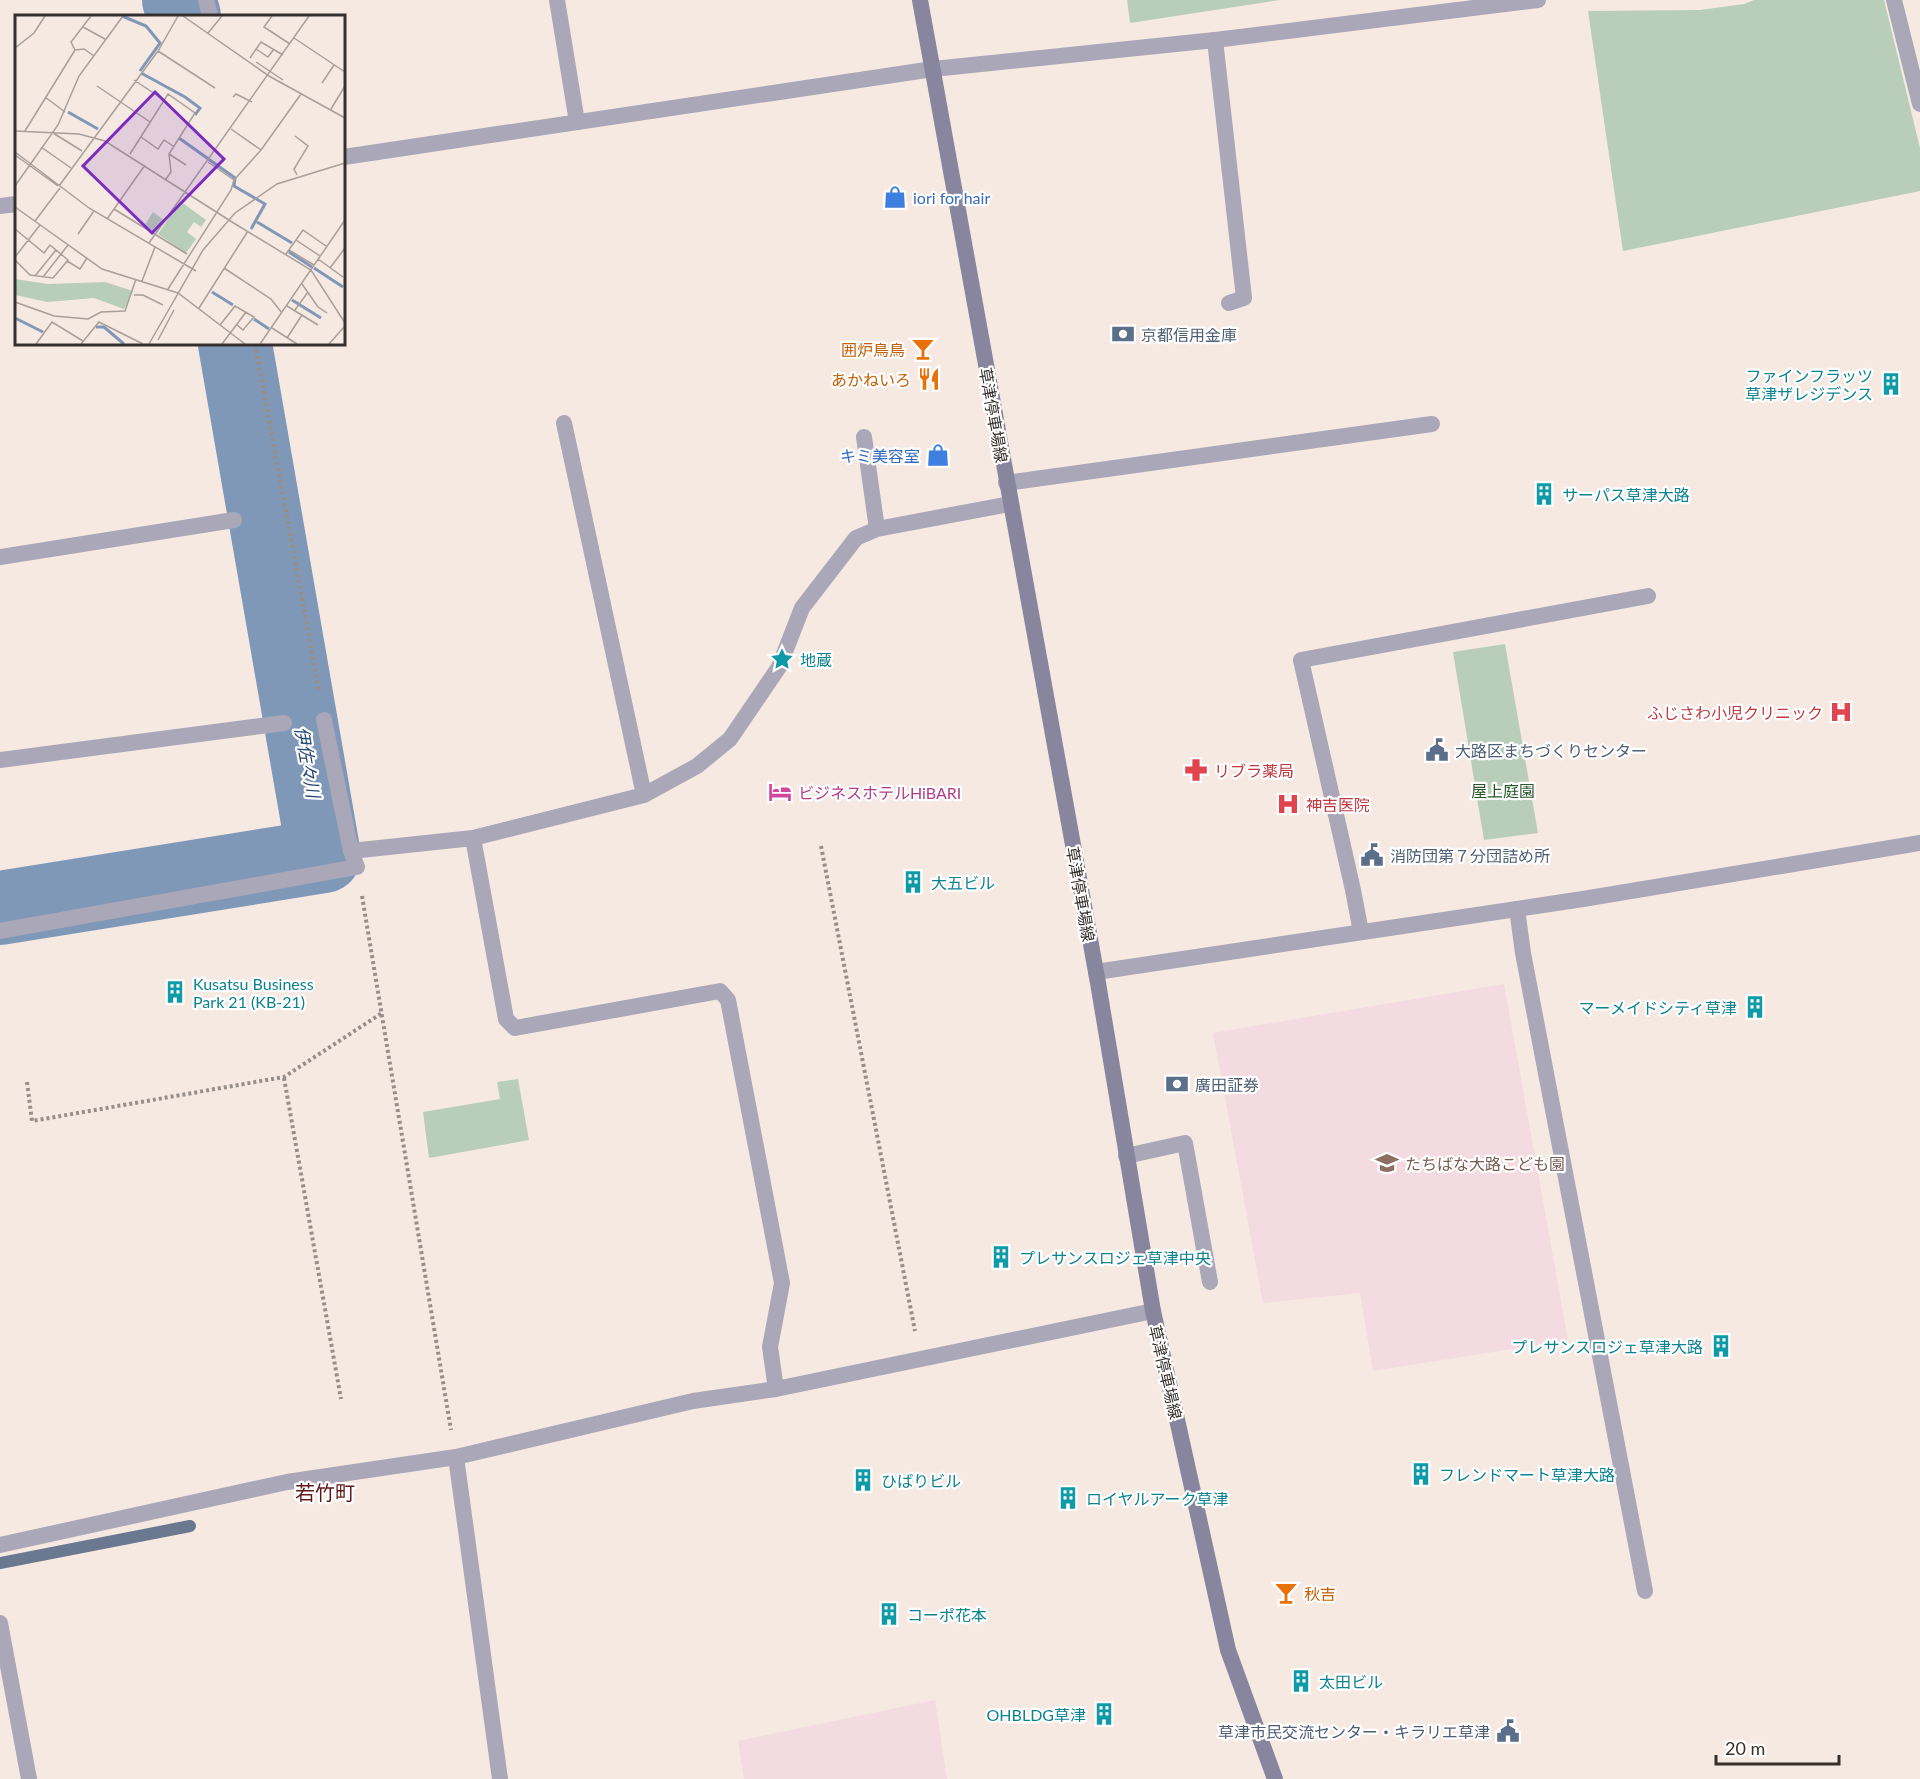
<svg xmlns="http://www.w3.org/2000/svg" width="1920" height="1779" viewBox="0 0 1920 1779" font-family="Lato,'Noto Sans JP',sans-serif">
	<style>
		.education { fill: #f4dae1 }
		.green { fill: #b9ceb9 }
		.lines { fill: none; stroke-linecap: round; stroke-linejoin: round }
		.stream { stroke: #6a798f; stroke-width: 12 }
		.river { stroke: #8098b8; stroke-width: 74 }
		.path { stroke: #978e8a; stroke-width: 4; stroke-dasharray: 3 3; stroke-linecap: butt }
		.service { stroke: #a9a7b8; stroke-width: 16 }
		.minor { stroke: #a9a7b8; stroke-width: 16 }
		.tertiary { stroke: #a9a7b8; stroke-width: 16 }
		.secondary { stroke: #88869f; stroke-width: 16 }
		.labels { text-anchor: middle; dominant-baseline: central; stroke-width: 4.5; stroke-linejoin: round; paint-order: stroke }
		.shop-label { font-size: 16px; fill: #366cbe; stroke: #fff; text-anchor: start }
		.service-label { font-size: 16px; fill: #4e5e75; stroke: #fff; text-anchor: start }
		.food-label { font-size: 16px; fill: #c56008; stroke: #fff; text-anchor: end }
		.culture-label { font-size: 16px; fill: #0d838f; stroke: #fff; text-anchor: start }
		.street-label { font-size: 16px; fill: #35302e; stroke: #fff }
		.health-label { font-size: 16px; fill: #be3a42; stroke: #fff; text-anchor: start }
		.park-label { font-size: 16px; fill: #28552b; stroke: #fff }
		.hotel-label { font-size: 16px; fill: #b23c85; stroke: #fff; text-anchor: start }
		.education-label { font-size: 16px; fill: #785e54; stroke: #fff; text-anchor: start }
		.water-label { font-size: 18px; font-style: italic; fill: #2a4a77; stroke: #fff }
		.quarter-label { font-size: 20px; fill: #5e1918; stroke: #fff }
		.inset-river { fill: none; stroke: #8098b8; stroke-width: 3 }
		.inset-road { fill: none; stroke: #a89f9a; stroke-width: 1.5 }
		.view { fill: #7b2cbf; fill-opacity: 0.15; stroke: #7b2cbf; stroke-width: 3 }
		.inset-edge { fill: none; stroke: #35302e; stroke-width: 3 }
	</style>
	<rect width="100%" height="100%" fill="#f5e9e2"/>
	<!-- education -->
	<path class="education" d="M1504 984 1568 1340 1373 1371 1360 1293 1263 1303 1213 1033Z
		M935 1700 947 1779H744L738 1741Z"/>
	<!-- green -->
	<path class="green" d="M1127 0H1280L1130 23Z
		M1754 0H1884L1920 148V191L1623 251 1588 11 1700 10 1744 4Z
		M1505 644 1538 833 1484 840 1453 652Z
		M518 1079 529 1140 429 1158 423 1112 500 1099 497 1082Z"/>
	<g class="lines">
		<!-- stream -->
		<path class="stream" d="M0 1563 190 1526"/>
		<!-- river -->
		<path class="river" d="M179 0 184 16
			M0 908 324 856 235 344"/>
		<!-- path -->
		<path class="path" d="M255 344 319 691
			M821 846 915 1331
			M362 896 451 1430
			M284 1078 341 1399
			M27 1082 32 1121 284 1077 382 1013"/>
		<!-- service -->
		<path class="service" d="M557 0 577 122
			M1215 40 1244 298 1229 303
			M1006 483 1432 424
			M0 557 234 520
			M324 720 351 851
			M0 760 284 723
			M1517 909 1523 953 1645 1591
			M1361 932 1353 890 1301 660 1648 596
			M1126 1156 1185 1143 1210 1282"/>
		<!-- minor -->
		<path class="minor" d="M206 0 210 16
			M1894 0 1920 104
			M933 69 1215 40 1538 0
			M564 423 644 795
			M864 437 877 529
			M473 838 506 1019 515 1028 720 991 728 1000 782 1283 770 1347 776 1389
			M0 931 357 867 351 851 473 838 644 795 697 766 730 739 779 667 802 608 856 538 877 529 1010 504
			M456 1457 500 1779
			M0 1545 287 1482 456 1457 693 1401 776 1389 1153 1311
			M0 1623 29 1779"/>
		<!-- tertiary -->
		<path class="tertiary" d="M344 157 933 69
			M0 206 16 204
			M1096 972 1583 899 1920 843"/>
		<!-- secondary -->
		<path class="secondary" d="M920 0 1098 983 1153 1311 1228 1650 1275 1779"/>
	</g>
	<!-- icons -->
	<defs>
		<g id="shop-bare" transform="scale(1.8)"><path d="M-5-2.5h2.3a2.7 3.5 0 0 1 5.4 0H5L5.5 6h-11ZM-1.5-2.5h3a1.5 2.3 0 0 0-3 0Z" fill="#3f7fe0" stroke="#fff" stroke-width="2.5" paint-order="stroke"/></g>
		<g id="bank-bare" transform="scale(1.8)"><path d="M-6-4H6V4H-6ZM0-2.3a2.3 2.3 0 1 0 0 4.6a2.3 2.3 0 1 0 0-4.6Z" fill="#5c6f8a" stroke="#fff" stroke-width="2.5" paint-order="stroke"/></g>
		<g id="bar-bare" transform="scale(1.8)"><path d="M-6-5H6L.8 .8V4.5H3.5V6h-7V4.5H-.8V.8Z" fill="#e8710a" stroke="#fff" stroke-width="2.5" paint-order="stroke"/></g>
		<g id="restaurant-bare" transform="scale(1.8)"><path d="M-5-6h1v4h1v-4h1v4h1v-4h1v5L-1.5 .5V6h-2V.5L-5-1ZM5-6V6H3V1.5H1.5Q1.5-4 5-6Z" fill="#e8710a" stroke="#fff" stroke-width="2.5" paint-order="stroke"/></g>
		<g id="building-bare" transform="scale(1.8)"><path d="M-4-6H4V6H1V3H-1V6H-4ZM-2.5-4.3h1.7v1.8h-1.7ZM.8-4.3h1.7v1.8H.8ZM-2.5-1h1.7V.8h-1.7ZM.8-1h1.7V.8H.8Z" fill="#0f9aa8" stroke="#fff" stroke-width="2.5" paint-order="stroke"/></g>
		<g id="sight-bare" transform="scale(1.8)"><path d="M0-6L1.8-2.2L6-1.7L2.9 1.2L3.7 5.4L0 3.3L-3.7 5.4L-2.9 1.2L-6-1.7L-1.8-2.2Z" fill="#0f9aa8" stroke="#fff" stroke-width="2.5" paint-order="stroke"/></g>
		<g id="hospital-bare" transform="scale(1.8)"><path d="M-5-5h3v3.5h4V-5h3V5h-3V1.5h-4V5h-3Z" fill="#e0444e" stroke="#fff" stroke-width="2.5" paint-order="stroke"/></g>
		<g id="civic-bare" transform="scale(1.8)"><path d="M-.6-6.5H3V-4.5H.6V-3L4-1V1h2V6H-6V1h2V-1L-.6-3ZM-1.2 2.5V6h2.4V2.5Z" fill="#5c6f8a" stroke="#fff" stroke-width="2.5" paint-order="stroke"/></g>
		<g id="pharmacy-bare" transform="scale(1.8)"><path d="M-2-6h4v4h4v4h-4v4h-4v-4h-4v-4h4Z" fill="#e0444e" stroke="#fff" stroke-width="2.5" paint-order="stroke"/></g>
		<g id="hotel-bare" transform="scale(1.8)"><path d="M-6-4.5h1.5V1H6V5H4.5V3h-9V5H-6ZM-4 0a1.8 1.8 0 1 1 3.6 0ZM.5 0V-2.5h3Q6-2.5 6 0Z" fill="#d1479c" stroke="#fff" stroke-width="2.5" paint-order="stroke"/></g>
		<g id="school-bare" transform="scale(1.8)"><path d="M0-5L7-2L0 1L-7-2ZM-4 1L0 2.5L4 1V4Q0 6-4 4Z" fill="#8d6e63" stroke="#fff" stroke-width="2.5" paint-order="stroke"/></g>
	</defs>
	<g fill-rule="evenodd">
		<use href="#shop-bare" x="895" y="197"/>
		<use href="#bank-bare" x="1123" y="334"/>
		<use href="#bar-bare" x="923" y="349"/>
		<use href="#restaurant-bare" x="929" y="379"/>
		<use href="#building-bare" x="1891" y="384"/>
		<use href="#shop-bare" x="938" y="455"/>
		<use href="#building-bare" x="1544" y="494"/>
		<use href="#sight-bare" x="782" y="659"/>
		<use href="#hospital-bare" x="1841" y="712"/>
		<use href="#civic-bare" x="1437" y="750"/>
		<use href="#pharmacy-bare" x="1196" y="770"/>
		<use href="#hotel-bare" x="780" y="792"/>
		<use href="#hospital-bare" x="1288" y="804"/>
		<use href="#civic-bare" x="1372" y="855"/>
		<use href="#building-bare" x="913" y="882"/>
		<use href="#building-bare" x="175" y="992"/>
		<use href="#building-bare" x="1755" y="1007"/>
		<use href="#bank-bare" x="1177" y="1084"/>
		<use href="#school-bare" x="1387" y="1163"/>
		<use href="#building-bare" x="1001" y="1257"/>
		<use href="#building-bare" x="1721" y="1346"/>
		<use href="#building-bare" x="1421" y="1474"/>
		<use href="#building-bare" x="863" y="1480"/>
		<use href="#building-bare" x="1068" y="1498"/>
		<use href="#bar-bare" x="1286" y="1593"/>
		<use href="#building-bare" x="889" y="1614"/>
		<use href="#building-bare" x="1301" y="1681"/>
		<use href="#building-bare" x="1104" y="1714"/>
		<use href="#civic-bare" x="1508" y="1731"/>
	</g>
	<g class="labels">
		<!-- shop labels -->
		<g class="shop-label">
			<text x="913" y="197">iori for hair</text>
			<text x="920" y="455" text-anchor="end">キミ美容室</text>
		</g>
		<!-- service labels -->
		<g class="service-label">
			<text x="1141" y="334">京都信用金庫</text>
			<text x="1455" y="750">大路区まちづくりセンター</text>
			<text x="1390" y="855">消防団第７分団詰め所</text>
			<text x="1195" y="1084">廣田証券</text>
			<text x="1490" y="1731" text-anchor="end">草津市民交流センター・キラリエ草津</text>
		</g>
		<!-- food labels -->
		<g class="food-label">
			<text x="905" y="349">囲炉鳥鳥</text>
			<text x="911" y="379">あかねいろ</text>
			<text x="1304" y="1593" text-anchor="start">秋吉</text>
		</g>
		<!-- culture labels -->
		<g class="culture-label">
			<text x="1873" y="375" text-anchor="end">ファインフラッツ<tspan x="1873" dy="18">草津ザレジデンス</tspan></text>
			<text x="1562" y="494">サーパス草津大路</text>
			<text x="800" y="659">地蔵</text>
			<text x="931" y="882">大五ビル</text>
			<text x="193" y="983">Kusatsu Business<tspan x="193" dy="18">Park 21 (KB-21)</tspan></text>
			<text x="1737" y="1007" text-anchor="end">マーメイドシティ草津</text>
			<text x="1019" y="1257">プレサンスロジェ草津中央</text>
			<text x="1703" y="1346" text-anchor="end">プレサンスロジェ草津大路</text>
			<text x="1439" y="1474">フレンドマート草津大路</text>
			<text x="881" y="1480">ひばりビル</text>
			<text x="1086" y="1498">ロイヤルアーク草津</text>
			<text x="907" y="1614">コーポ花本</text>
			<text x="1319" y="1681">太田ビル</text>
			<text x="1086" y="1714" text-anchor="end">OHBLDG草津</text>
		</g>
		<!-- street labels -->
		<g class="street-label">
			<text transform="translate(994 415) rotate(80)">草津停車場線</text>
			<text transform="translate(1081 894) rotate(80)">草津停車場線</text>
			<text transform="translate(1166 1372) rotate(77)">草津停車場線</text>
		</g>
		<!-- health labels -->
		<g class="health-label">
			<text x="1823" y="712" text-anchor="end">ふじさわ小児クリニック</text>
			<text x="1214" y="770">リブラ薬局</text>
			<text x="1306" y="804">神吉医院</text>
		</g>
		<!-- park labels -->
		<g class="park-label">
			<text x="1503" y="790">屋上庭園</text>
		</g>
		<!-- hotel labels -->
		<g class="hotel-label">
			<text x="798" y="792">ビジネスホテルHiBARI</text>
		</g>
		<!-- education labels -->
		<g class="education-label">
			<text x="1405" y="1163">たちばな大路こども園</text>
		</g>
		<!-- water labels -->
		<g class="water-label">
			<text transform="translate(308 762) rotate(80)">伊佐々川</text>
		</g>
		<!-- quarter labels -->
		<g class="quarter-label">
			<text x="325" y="1492">若竹町</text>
		</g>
	</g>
	<!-- overview -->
	<g transform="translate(15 15)">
		<rect width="330" height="330" fill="#f5e9e2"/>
		<path d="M165 186 191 205 186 212 179 207 172 217 181 224 171 238 143 219ZM138 197 149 205 140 217 129 211ZM0 264 33 269 90 267 118 276 109 294 79 283 32 287 0 280Z" fill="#b9ceb9"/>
		<path class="inset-river" d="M107 1 131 11 145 28 125 56M126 58 170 82 185 93 180 100M53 97 83 114M164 123 220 163 219 171 250 189 236 214M242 207 277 228M274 237 297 252M299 253 328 272M197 277 218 290M277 285 306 303M0 303 28 317M239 304 254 314M81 312H89L109 329"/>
		<path class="inset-road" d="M168 1 254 61 330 103M257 1 249 12 275 29M68 12 90 24M193 18 207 1M279 23 330 57M0 33 19 18 30 1M241 34 253 42 259 34M60 35 56 27 76 1M60 35 69 34 79 41M143 36 200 73M235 43 246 27 268 40M241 47 268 65M119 65 149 85M307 68 319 50M82 71 135 107M30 82 50 97M218 82 221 79 237 87M316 94 330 71M216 114 246 135M0 116 64 119 90 126 217 207M10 116 60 35M38 118 67 136M280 121 293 131 279 154 282 160M126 122 143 134 149 125 158 131M26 132 56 153M0 137 74 193 181 256M115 139 153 79 180 98 154 139 156 157 151 164M154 139 171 150M0 140 43 171M193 147 219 165M219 165 246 135 286 79M0 171 43 110 64 61 108 1M44 171 143 36 163 1M0 192 87 254 163 278 230 329M99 194 172 239M92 204 130 150M20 206 45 173M217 207 296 255 330 308M0 214 29 238 35 230 53 245 38 263 15 260 0 245M63 219 79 196M281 225 305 241M134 228 294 1M274 235 299 250M271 239 288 215 311 231M0 242 25 210M303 244 328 262M52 246 65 254 72 243M209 253 256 284 267 298M315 253 330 233M20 261 41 235M28 262 53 230M127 266 140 232M287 269 303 292 312 298M153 274 216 175 219 165M119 280H128L148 290M0 287 39 301 73 304 86 297 110 296 121 264M272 291 303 310M184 293 233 216M280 295 293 277M205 310 220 291 239 302 228 315 221 309M257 313 282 329M272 323 287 300M143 325 159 295M21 329 37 307 68 326M66 329 84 307 128 329M134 329 188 235 220 198 262 169 330 148M207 329 231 297M245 329 330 205M314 329 330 311"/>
		<path class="view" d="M140 77 209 144 137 218 68 151Z"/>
		<rect width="330" height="330" class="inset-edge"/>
	</g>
	<!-- scale -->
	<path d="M1716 1755v9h123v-9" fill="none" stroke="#35302e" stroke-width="3"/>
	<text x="1725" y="1755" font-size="18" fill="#35302e" stroke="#ffffff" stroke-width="4.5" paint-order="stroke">20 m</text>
</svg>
